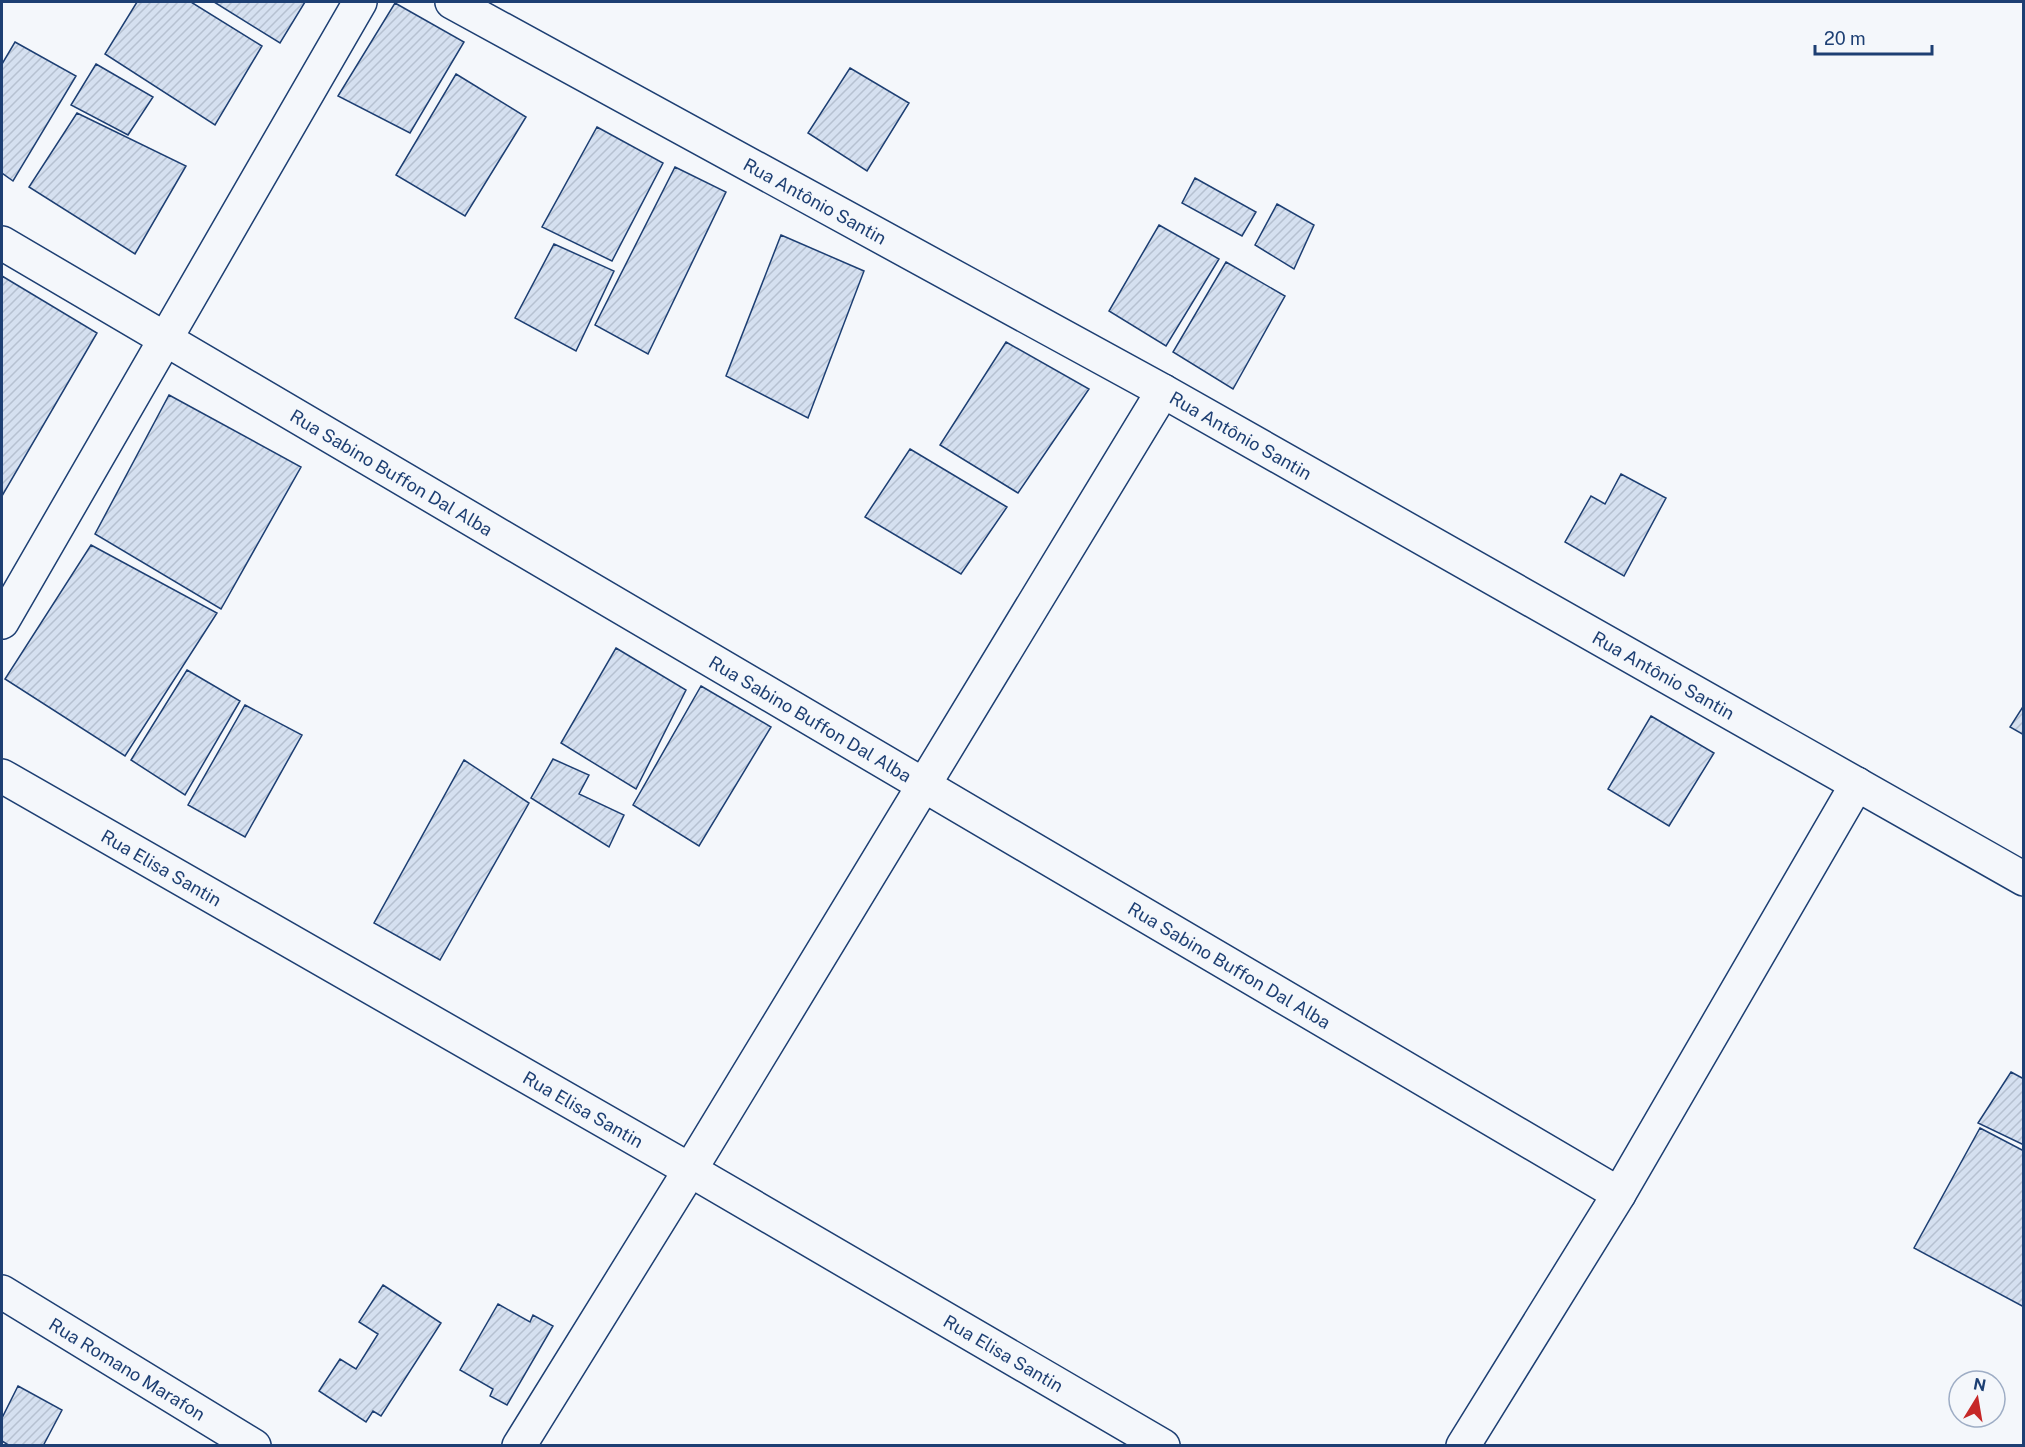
<svg xmlns="http://www.w3.org/2000/svg" width="2025" height="1447" viewBox="0 0 2025 1447" font-family="'Public Sans',sans-serif">
	<style>
		.building { fill: url(#building-hatch); stroke: #1d3f73; stroke-width: 1.5 }
		.lines { fill: none; stroke-linecap: round; stroke-linejoin: round }
		.street-casing { stroke: #1d3f73; stroke-width: 36 }
		.street { stroke: #f4f7fb; stroke-width: 33 }
		.labels { text-anchor: middle; dominant-baseline: central; stroke-width: 4.5; stroke-linejoin: round; paint-order: stroke }
		.street-label { font-size: 18px; fill: #1d3f73; stroke: #f4f7fb }
	</style>
	<defs>
		<pattern id="building-hatch" width="6" height="6" patternUnits="userSpaceOnUse" patternTransform="scale(1.5)"><rect width="6" height="6" fill="#d5e0f0"/><path d="M-1 1l2-2M0 6l6-6M5 7l2-2" fill="none" stroke="#b6c1d1"/></pattern>
	</defs>
	<rect width="100%" height="100%" fill="#f4f7fb"/>
	<!-- building -->
	<path class="building" d="M137 2H191L262 46 215 125 105 54Z
		M214 2H305L280 43Z
		M395 3 464 42 410 133 338 96Z
		M15 42 76 76 13 181 2 173V64Z
		M96 64 153 97 128 135 71 105Z
		M850 68 909 103 867 171 808 133Z
		M456 74 526 117 465 216 396 175Z
		M77 113 186 166 135 254 29 187Z
		M597 127 663 163 612 261 542 227Z
		M675 167 726 192 648 354 595 325Z
		M1195 178 1256 212 1242 236 1182 203Z
		M1277 204 1314 225 1294 269 1255 245Z
		M1159 225 1219 259 1166 346 1109 311Z
		M781 235 864 271 808 418 726 376Z
		M554 244 614 271 576 351 515 318Z
		M1226 262 1285 296 1233 389 1173 352Z
		M2 276 97 333 2 496Z
		M1006 342 1089 389 1018 493 940 445Z
		M169 395 301 467 221 609 95 534Z
		M910 449 1007 507 961 574 865 517Z
		M1621 474 1666 498 1624 576 1565 542 1591 496 1605 504Z
		M91 545 217 613 125 756 5 679Z
		M616 648 686 690 636 789 561 743Z
		M187 670 240 701 185 795 131 760Z
		M701 686 771 727 699 846 633 805Z
		M245 705 302 735 245 837 188 805Z
		M2024 705V735L2010 727Z
		M1651 716 1714 753 1669 826 1608 789Z
		M553 759 589 775 579 794 624 815 609 847 531 798Z
		M464 760 529 803 440 960 374 923Z
		M2011 1072 2024 1079V1145L1978 1123Z
		M1980 1128 2024 1151V1307L1914 1248Z
		M383 1285 441 1323 381 1416 373 1411 366 1422 319 1391 340 1359 356 1369 378 1334 359 1322Z
		M498 1304 530 1322 533 1315 553 1326 507 1405 490 1396 493 1389 460 1370Z
		M18 1386 62 1410 43 1446H10L2 1441V1418Z"/>
	<g class="lines">
		<!-- street casing -->
		<g class="street-casing">
			<g id="street">
				<path id="s1" d="M452 2 1163 391 2024 879"/>
				<path id="s2" d="M2 243 1619 1194"/>
				<path d="M2 622 360 2"/>
				<path id="s3" d="M2 776 690 1170 1163 1446"/>
				<path id="s4" d="M2 1292 254 1446"/>
				<path d="M519 1446 690 1170 1163 391"/>
				<path d="M1463 1446 1619 1194 1857 784"/>
			</g>
		</g>
		<!-- street -->
		<use href="#street" class="street"/>
	</g>
	<g class="labels">
		<!-- street labels -->
		<g class="street-label">
			<text stroke="none"><textPath href="#s1" startOffset="414">Rua Antônio Santin</textPath></text>
			<text stroke="none"><textPath href="#s1" startOffset="900">Rua Antônio Santin</textPath></text>
			<text stroke="none"><textPath href="#s2" startOffset="452">Rua Sabino Buffon Dal Alba</textPath></text>
			<text stroke="none"><textPath href="#s1" startOffset="1386">Rua Antônio Santin</textPath></text>
			<text stroke="none"><textPath href="#s2" startOffset="938">Rua Sabino Buffon Dal Alba</textPath></text>
			<text stroke="none"><textPath href="#s3" startOffset="184">Rua Elisa Santin</textPath></text>
			<text stroke="none"><textPath href="#s2" startOffset="1424">Rua Sabino Buffon Dal Alba</textPath></text>
			<text stroke="none"><textPath href="#s3" startOffset="670">Rua Elisa Santin</textPath></text>
			<text stroke="none"><textPath href="#s3" startOffset="1156">Rua Elisa Santin</textPath></text>
			<text stroke="none"><textPath href="#s4" startOffset="147">Rua Romano Marafon</textPath></text>
		</g>
	</g>
	<!-- border -->
	<rect width="2025" height="1447" fill="none" stroke="#1d3f73" stroke-width="6"/>
	<!-- north arrow -->
	<g transform="translate(1977 1399) rotate(11)"><circle r="28" fill="#f4f7fb" stroke="#9eadc5" stroke-width="1.5"/>
	<path d="M0-4.5L10 22L0 15L-10 22Z" fill="#c62828"/>
	<text y="-9" font-size="16" font-weight="bold" text-anchor="middle" fill="#1d3f73">N</text>
	</g>
	<!-- scale -->
	<path d="M1815 45v9h117v-9" fill="none" stroke="#1d3f73" stroke-width="3"/>
	<text x="1824" y="45" font-size="18" fill="#1d3f73" stroke="#f4f7fb" stroke-width="4.5" paint-order="stroke">20 m</text>
</svg>
